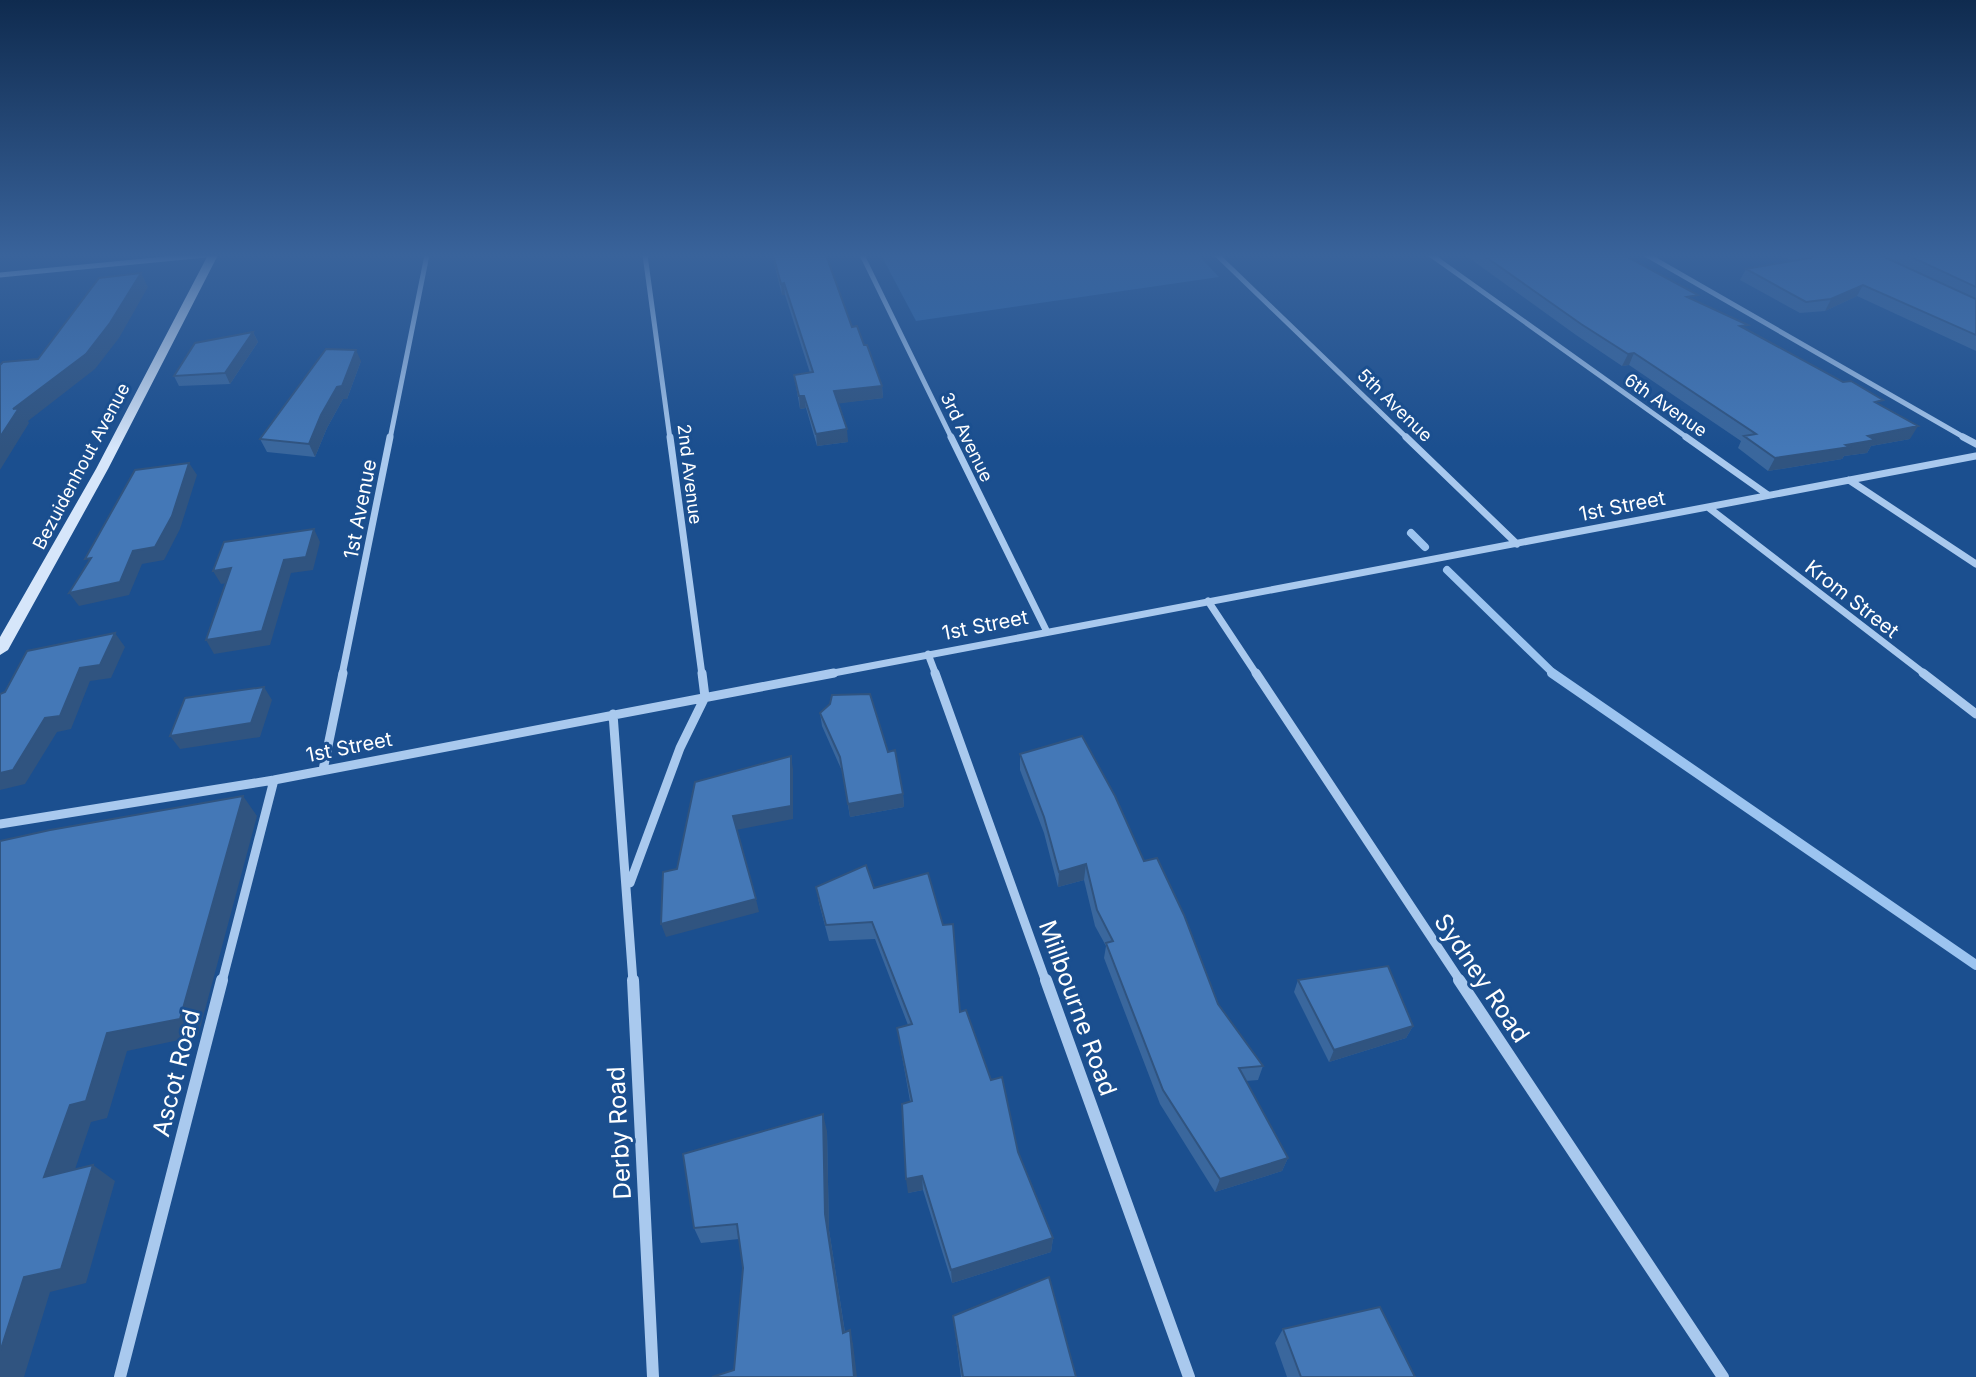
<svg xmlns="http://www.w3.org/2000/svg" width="1976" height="1377" viewBox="0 0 1976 1377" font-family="Inter,sans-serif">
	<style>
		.green { fill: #2e69ad }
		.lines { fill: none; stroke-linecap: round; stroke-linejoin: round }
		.stream-far1 { stroke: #9cc4f0; stroke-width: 8 }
		.stream { stroke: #9cc4f0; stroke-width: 10 }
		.street-far3 { stroke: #a9c9ee; stroke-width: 5 }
		.street-far2 { stroke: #a9c9ee; stroke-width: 7 }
		.street-far1 { stroke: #a9c9ee; stroke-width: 9 }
		.street { stroke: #a9c9ee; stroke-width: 12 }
		.secondary { fill: #d6e6fa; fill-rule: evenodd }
		.wall { fill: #3a679d }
		.shaded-wall { fill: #305480 }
		.building { fill: #4478b7; stroke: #305480; stroke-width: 2 }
		.labels { text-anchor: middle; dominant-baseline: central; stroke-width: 6; stroke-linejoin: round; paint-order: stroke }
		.far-street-label { font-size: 18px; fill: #fff; stroke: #1b4f8f }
		.street-label { font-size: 20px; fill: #fff; stroke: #1b4f8f }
		.near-street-label { font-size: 24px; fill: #fff; stroke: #1b4f8f }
	</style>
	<rect width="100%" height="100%" fill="#1b4f8f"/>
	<!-- green -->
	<path class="green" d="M881 255H1198L1219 277 916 321Z"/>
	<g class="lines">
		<!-- stream-far1 -->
		<path class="stream-far1" d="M1411 533 1425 547
			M1447 570 1555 675"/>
		<!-- stream -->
		<path class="stream" d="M1552 673 1976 965"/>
		<!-- street-far3 -->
		<path class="street-far3" d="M645 255 670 439
			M862 255 952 439
			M1217 255 1408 439
			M1431 255 1689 439
			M1647 255 1967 439
			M0 275 206 255
			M390 439 427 255"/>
		<!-- street-far2 -->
		<path class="street-far2" d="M670 437 702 675
			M951 437 1047 632
			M1406 437 1517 544
			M1686 437 1768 495
			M1963 437 1976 444
			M1849 480 1976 564
			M1709 508 1926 675
			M1208 601 1257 675
			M928 654 936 675
			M342 675 390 437
			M823 675 1976 456"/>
		<!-- street-far1 -->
		<path class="street-far1" d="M935 673 1046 982
			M1256 673 1461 982
			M1923 673 1976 714
			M613 714 633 982
			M323 770 343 673
			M0 824 274 780 834 673
			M630 883 680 748 705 697 702 673
			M222 982 274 780"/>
		<!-- street -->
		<path class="street" d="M633 980 653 1377
			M1046 980 1189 1377
			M1459 980 1723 1377
			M120 1377 222 980"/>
		<!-- secondary -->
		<path class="secondary" d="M208 255H218L108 469 8 650 0 655V637L96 469Z"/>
	</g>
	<!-- wall -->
	<path class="wall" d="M772 255H826L852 327 864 345 882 386 883 398 838 403 848 442 817 446 806 408 800 409 794 375 810 373 785 295H782Z
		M1465 255H1624L1695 301 1881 405 1910 439 1871 446 1867 453 1844 456 1842 459 1768 471 1738 448 1741 441 1629 365 1622 366 1576 335Z
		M1779 255H1976V351L1857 296 1825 311 1800 313 1740 280 1746 269 1794 261Z
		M253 332 258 342 230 384 179 386 174 376Z
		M361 361 347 399H343L327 428 315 457 267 452 260 439Z
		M820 713 888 752 903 794 904 807 850 817 842 771 822 726Z
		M1020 754 1144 861 1218 1004 1263 1066 1258 1080 1246 1081 1288 1158 1282 1171 1215 1192 1160 1104 1104 958 1106 946 1095 926 1084 880 1058 887 1044 833 1020 770Z
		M816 887 874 888 960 1012 991 1080 1018 1152 1053 1238 1051 1252 952 1283 923 1190 908 1193 910 1101 897 1028 908 1025 875 939 829 941 819 903Z
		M1298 980 1413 1026 1406 1038 1329 1062 1294 992Z
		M827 1131 829 1230 845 1332 853 1344 734 1370 743 1268 739 1239 701 1243 694 1228Z
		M953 1316 1076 1377H961Z
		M1283 1329 1415 1377H1287L1275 1343Z"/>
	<!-- shaded-wall -->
	<path class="shaded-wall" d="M141 273 148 287 119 338 95 369 28 421 29 423 0 470V437L13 409Z
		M784 283 785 295H782L781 284Z
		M1863 285 1857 296 1825 311 1831 299Z
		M253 332 258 342 230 384 225 373Z
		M356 350 361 361 347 399H343L327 428 315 457 309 444 321 415Z
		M1634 353 1629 365 1622 366 1628 354Z
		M882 386 883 398 835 404 834 391Z
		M799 396H804L806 408 800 409Z
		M1918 426 1910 439 1871 446 1867 453 1844 456 1842 459 1768 471 1775 458 1868 436Z
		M847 429 848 442 817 446 816 434Z
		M189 463 197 475 180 529 164 560 142 564 129 595 79 606 69 593 133 551Z
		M314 529 320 542 313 570 291 573 270 645 214 654 206 640Z
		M231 568 239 581 221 584 213 571Z
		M115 633 125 647 111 678 90 681 71 729 57 732 25 784 0 790V773L45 718 80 668Z
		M264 687 272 700 260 737 180 749 170 736Z
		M791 756 793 769V819L736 830 733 816Z
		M903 794 904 807 850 817 848 804Z
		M243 796 257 816 198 1036 127 1051 107 1118 91 1122 67 1193 44 1177 70 1105 107 1033Z
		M1086 864 1084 880 1058 887 1059 872Z
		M756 899 759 912 666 937 661 924Z
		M1413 1026 1406 1038 1329 1062 1334 1050Z
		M823 1114 827 1131 829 1230 847 1346 843 1333 825 1214Z
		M1288 1158 1282 1171 1215 1192 1220 1179Z
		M93 1165 115 1181 86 1283 50 1292 24 1377H0V1352L24 1277Z
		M922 1176 923 1190 908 1193 906 1179Z
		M1053 1238 1051 1252 952 1283 951 1270Z
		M850 1330 853 1344 857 1377H854Z"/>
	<!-- building -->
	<path class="building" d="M773 255H826L852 327 857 326 864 345H867L882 386 834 391 847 429 816 434 804 396H799L794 375 813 372 784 283 781 284Z
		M1483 255H1624L1698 295 1687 297 1748 325 1740 326 1843 382 1851 381 1883 400 1875 402 1918 426 1868 436 1875 440 1846 445 1850 447 1775 458 1744 436 1756 434 1634 353 1628 354 1581 324Z
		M1809 255H1880L1976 299V335L1863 285 1831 299 1806 302 1746 269 1815 257Z
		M1907 255H1976V287Z
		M141 273 110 323 86 354 13 409 19 408 0 437V365L3 362 38 359 99 278Z
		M253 332 225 373 174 376 195 343Z
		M326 349 356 350 342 386 337 387 321 415 309 444 260 439Z
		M189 463 172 516 155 547 133 551 120 582 69 593 91 558 85 559 135 470Z
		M314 529 306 557 284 560 262 631 206 640 231 568 213 571 224 542Z
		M115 633 100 665 80 668 60 716 45 718 13 770 0 773V694L5 692 27 651Z
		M264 687 251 723 170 736 185 698Z
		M870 694 888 752 895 750 903 794 848 804 840 757 820 713 830 704 832 695Z
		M1082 736 1115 796 1144 861 1157 858 1184 915 1218 1004 1263 1066 1239 1068 1288 1158 1220 1179 1163 1090 1106 943 1113 941 1097 910 1086 864 1059 872 1044 817 1020 754Z
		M791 756V806L733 816 756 899 661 924 663 872 677 869 695 782Z
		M243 796 180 1019 107 1033 86 1101 70 1105 44 1177 93 1165 61 1269 24 1277 0 1352V841L50 830Z
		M866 865 874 888 928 873 943 925 953 924 960 1012 966 1010 991 1080 1002 1077 1018 1152 1053 1238 951 1270 922 1176 906 1179 902 1104 912 1101 897 1028 912 1024 872 922 826 925 816 887Z
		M1388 966 1413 1026 1334 1050 1298 980Z
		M823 1114 825 1214 843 1333 850 1330 854 1377H712L734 1370 743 1268 737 1224 694 1228 683 1154Z
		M1049 1277 1076 1377H963L953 1316Z
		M1380 1307 1415 1377H1301L1283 1329Z"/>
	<!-- sky -->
	<linearGradient id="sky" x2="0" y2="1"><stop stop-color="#0f2b4f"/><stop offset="0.57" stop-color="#39639b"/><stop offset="1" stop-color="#39639b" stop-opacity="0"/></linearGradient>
	<rect width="1976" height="448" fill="url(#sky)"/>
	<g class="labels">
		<!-- far-street labels -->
		<g class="far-street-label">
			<text transform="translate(1395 405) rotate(44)">5th Avenue</text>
			<text transform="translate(1666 405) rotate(35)">6th Avenue</text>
			<text transform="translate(967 437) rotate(64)">3rd Avenue</text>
			<text transform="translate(81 466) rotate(-62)">Bezuidenhout Avenue</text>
			<text transform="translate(690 474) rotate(83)">2nd Avenue</text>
		</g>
		<!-- street labels -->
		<g class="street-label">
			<text transform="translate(1622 506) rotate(-11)">1st Street</text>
			<text transform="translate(360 509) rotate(-79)">1st Avenue</text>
			<text transform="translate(1852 599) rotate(38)">Krom Street</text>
			<text transform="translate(985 625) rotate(-11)">1st Street</text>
			<text transform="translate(349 747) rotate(-11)">1st Street</text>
		</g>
		<!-- near-street labels -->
		<g class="near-street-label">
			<text transform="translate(1482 978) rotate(56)">Sydney Road</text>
			<text transform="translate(1078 1008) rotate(70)">Millbourne Road</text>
			<text transform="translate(176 1073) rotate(-76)">Ascot Road</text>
			<text transform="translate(619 1133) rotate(-93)">Derby Road</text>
		</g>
	</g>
</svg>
